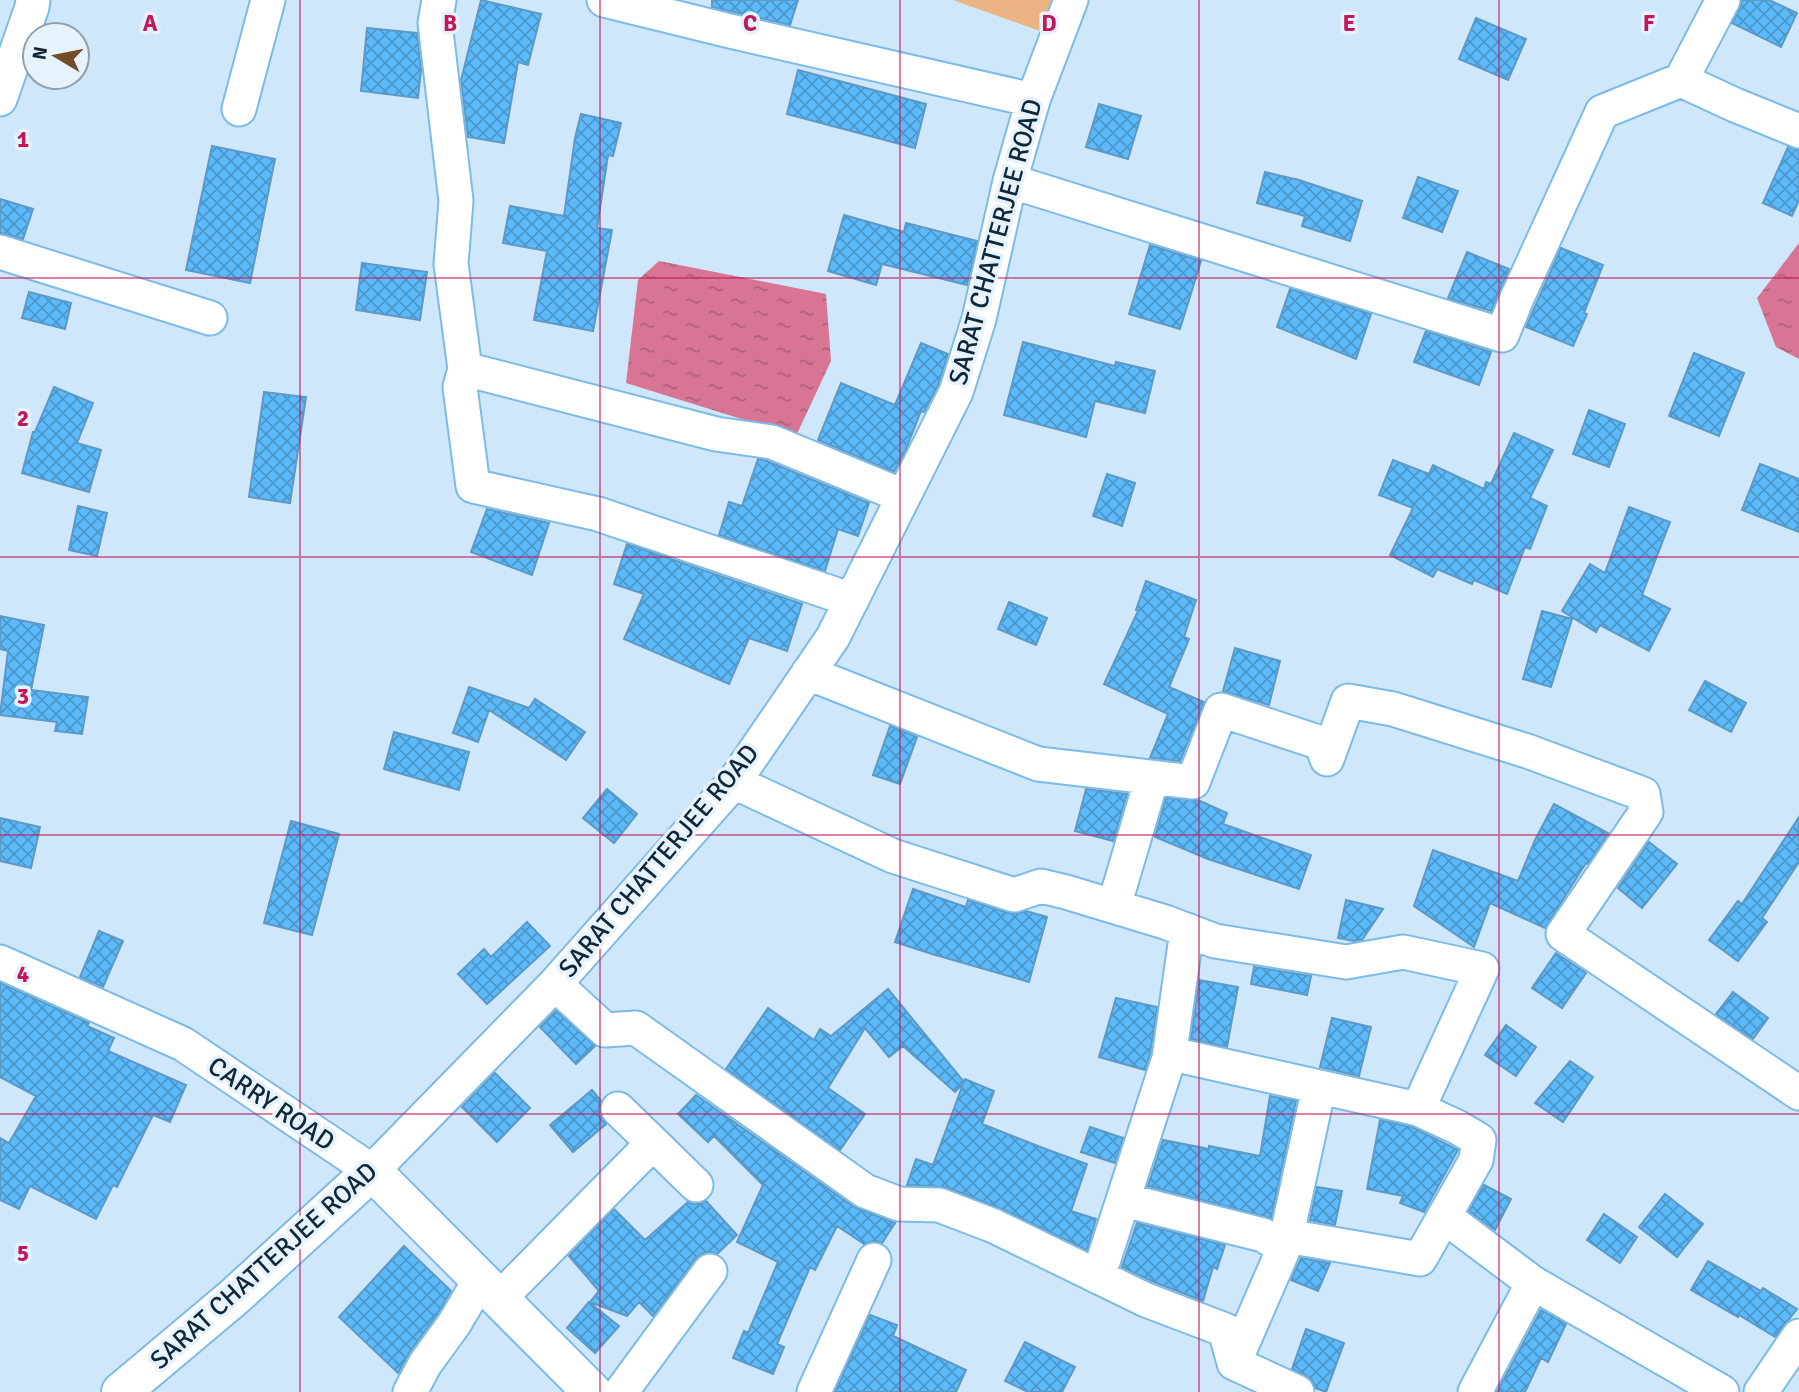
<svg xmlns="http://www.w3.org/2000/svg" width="1799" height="1392" viewBox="0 0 1799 1392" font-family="Signika,sans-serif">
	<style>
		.grass { fill: #ecb383 }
		.water { fill: url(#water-ripples) }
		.building { fill: url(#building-cross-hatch); stroke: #5d99c5; stroke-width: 2 }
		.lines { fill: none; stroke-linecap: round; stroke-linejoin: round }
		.minor-casing { stroke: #7dbbe7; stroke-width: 37 }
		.major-casing { stroke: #7dbbe7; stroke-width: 42 }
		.minor { stroke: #fff; stroke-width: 33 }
		.major { stroke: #fff; stroke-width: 38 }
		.grid { fill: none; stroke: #c2185b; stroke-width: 2; stroke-opacity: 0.55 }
		.labels { text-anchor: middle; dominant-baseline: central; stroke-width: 7; stroke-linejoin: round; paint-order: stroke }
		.street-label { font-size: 26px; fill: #0d2638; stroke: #e6f2fc }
		.grid-label { font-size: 23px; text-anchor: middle; font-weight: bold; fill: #c2185b; stroke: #e6f2fc; stroke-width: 7; stroke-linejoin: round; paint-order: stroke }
	</style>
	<defs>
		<pattern id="water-ripples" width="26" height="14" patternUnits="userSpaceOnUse" patternTransform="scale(1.75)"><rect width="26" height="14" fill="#d97594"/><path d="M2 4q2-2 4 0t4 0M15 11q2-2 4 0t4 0" fill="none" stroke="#ae607a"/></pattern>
		<pattern id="building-cross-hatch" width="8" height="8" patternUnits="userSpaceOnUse" patternTransform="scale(1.75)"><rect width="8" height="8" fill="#5cbafa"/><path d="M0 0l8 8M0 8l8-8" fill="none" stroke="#4a97cb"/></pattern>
	</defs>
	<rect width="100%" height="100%" fill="#cfe7fa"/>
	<!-- grass -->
	<path class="grass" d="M953 0H1052L1040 31Z"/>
	<!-- water -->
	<path class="water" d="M1799 243V359L1776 347 1757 298Z
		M659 261 826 294 831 361 796 436 626 383 638 280Z"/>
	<!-- building -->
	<path class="building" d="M481 0 541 14 528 65 518 62 504 143 468 137 461 80Z
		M712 0H798L790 25 712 7Z
		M1742 0H1769L1797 13 1781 47 1732 23 1740 9Z
		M1476 18 1526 39 1508 80 1459 59Z
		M367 28 417 33 421 70 418 98 361 91Z
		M798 70 926 104 915 148 787 114Z
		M1099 104 1141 116 1128 159 1086 147Z
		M581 114 621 123 613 156 608 155 597 228 612 230 593 331 534 320 547 251 503 243 510 206 564 216 575 138Z
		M212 146 275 159 250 283 186 270Z
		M1788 147 1799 150V200L1792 216 1763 203Z
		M1265 172 1299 180 1362 201 1350 241 1302 226 1305 216 1257 203Z
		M1418 177 1458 191 1442 232 1403 218Z
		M0 199 33 209 23 239 0 233Z
		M844 215 904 232 906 223 977 241 967 285 882 264 876 285 828 271Z
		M1150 245 1201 261 1180 329 1129 314Z
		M1561 248 1603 265 1584 313 1587 314 1573 346 1526 327Z
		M1467 252 1509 269 1491 311 1448 298Z
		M362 263 427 272 420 320 356 310Z
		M1290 289 1371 314 1356 359 1277 327Z
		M29 292 71 303 65 329 22 318Z
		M1426 331 1491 352 1479 385 1414 362Z
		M1023 342 1115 366 1116 362 1155 371 1145 413 1095 401 1086 437 1004 415Z
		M921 343 948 354 938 385 924 412 921 411 906 449 894 472 818 440 841 383 895 405Z
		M1694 353 1744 373 1719 436 1669 416Z
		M54 387 93 403 77 443 101 450 89 492 22 473 33 432H35Z
		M264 392 306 397 290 503 249 497Z
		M1589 410 1625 424 1609 467 1573 454Z
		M1514 433 1553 450 1530 498 1547 506 1530 549 1525 547 1507 594 1474 580 1472 584 1437 569 1433 577 1390 555 1413 508 1379 495 1393 460 1429 474 1433 465 1484 489 1486 482 1491 484Z
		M758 459 767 461 869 503 858 536 838 529 825 571 719 535 729 502 742 506Z
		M1760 464 1799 479V532L1742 510Z
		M1107 474 1135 483 1122 526 1093 516Z
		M78 506 107 513 97 556 69 550Z
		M1629 507 1670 522 1642 595 1670 609 1649 651 1600 625 1596 632 1562 611 1590 564 1605 573Z
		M487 509 549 523 532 575 471 552Z
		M627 544 802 604 787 651 749 638 729 684 624 639 644 594 614 584Z
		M1146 581 1196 600 1184 637 1189 639 1169 687 1204 702 1180 761 1150 758 1168 714 1104 684 1138 611 1136 610Z
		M1009 602 1047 618 1036 645 998 629Z
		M1542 611 1572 619 1551 687 1523 679Z
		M0 616 44 625 31 690 88 697 82 734 55 731 57 722 0 715 8 651 0 649Z
		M1235 648 1280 661 1269 705 1223 691Z
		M1705 681 1746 703 1731 732 1689 710Z
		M469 687 529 708 535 699 585 732 566 760 489 710 478 742 453 733Z
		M890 726 917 737 900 784 873 775Z
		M394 732 469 752 459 790 384 769Z
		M607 789 637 814 614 843 583 818Z
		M1086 789 1127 794 1113 841 1075 831Z
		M1166 798 1198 800 1227 813 1223 824 1311 855 1299 889 1208 859 1155 837Z
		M1554 804 1608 833 1588 864 1586 863 1545 928 1490 903 1474 947 1414 906 1433 850 1518 881 1535 840Z
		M1799 817V862L1762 918 1767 922 1738 961 1709 940 1738 901 1742 904Z
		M0 818 40 827 31 868 0 861Z
		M291 821 339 834 312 935 264 923Z
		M1649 842 1677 864 1642 908 1618 888Z
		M913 889 966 907 968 900 1008 913H1019L1026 911 1047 917 1029 982 932 954 895 942Z
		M1346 900 1383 909 1362 940 1354 941 1338 938Z
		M527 922 550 946 487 1004 458 974 484 949 491 957Z
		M99 931 123 941 103 987 80 977Z
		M1556 953 1586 973 1562 1008 1532 988Z
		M1254 967 1311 976 1307 995 1251 984Z
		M1199 980 1238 987 1227 1047 1191 1039Z
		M0 983 89 1023 87 1026 114 1038 108 1051 186 1085 170 1122 153 1115 117 1187 113 1185 96 1219 30 1186 19 1209 0 1200V1138L9 1143 36 1096 0 1077Z
		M888 989 964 1082 965 1079 994 1091 982 1124 1043 1148 1087 1164 1071 1211 1096 1219 1087 1250 1002 1209 946 1187 907 1185 916 1159 933 1165 963 1084 955 1092 903 1046 889 1057 865 1028 828 1088 865 1114 840 1150 726 1069 768 1008 814 1040 820 1029 831 1036Z
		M1733 992 1768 1018 1753 1039 1716 1014Z
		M1116 998 1157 1007 1150 1054 1145 1070 1099 1057Z
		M556 1011 595 1046 576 1064 540 1027Z
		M1332 1018 1371 1027 1359 1076 1320 1067Z
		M1506 1025 1536 1047 1516 1076 1485 1055Z
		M1570 1061 1593 1077 1563 1122 1535 1103Z
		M495 1073 530 1108 497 1142 462 1107Z
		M592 1090 601 1101 599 1105V1114L606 1124 573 1152 550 1125Z
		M696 1095 854 1207 895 1223 882 1243 873 1241 864 1244 837 1226 815 1270 810 1267 777 1344 784 1347 773 1374 733 1358 744 1331 748 1333 778 1262 737 1242 763 1185 714 1136 708 1142 678 1114Z
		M1270 1096 1296 1101 1271 1218 1148 1186 1163 1140 1209 1149V1146L1260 1156Z
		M1380 1120 1412 1127 1458 1150 1424 1212 1400 1203 1403 1196 1367 1189Z
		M1090 1127 1123 1138 1115 1163 1081 1152Z
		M1484 1185 1511 1199 1495 1230 1469 1211Z
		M1317 1187 1342 1191 1335 1225 1310 1220Z
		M1665 1194 1703 1224 1677 1257 1639 1227Z
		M706 1201 737 1235 717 1254 711 1252 703 1253 695 1259 653 1316 639 1302 627 1316 590 1302 599 1291 569 1256 614 1209 645 1240 688 1202 692 1204H701Z
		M1604 1214 1637 1237 1620 1263 1587 1240Z
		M1137 1223 1225 1245 1217 1269 1213 1267 1203 1301 1154 1282 1122 1267Z
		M404 1246 451 1291 438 1313 409 1353 398 1373 339 1317Z
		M1301 1258 1330 1263 1318 1291 1291 1280Z
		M1708 1261 1761 1291 1763 1288 1797 1309 1775 1337 1739 1315 1738 1317 1691 1290Z
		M589 1302 619 1326 595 1353 567 1328Z
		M1541 1310 1566 1324 1548 1362 1541 1358 1525 1392H1497Z
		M870 1315 897 1325 893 1336 966 1370 956 1392H835Z
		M1306 1329 1344 1343 1326 1392 1315 1388 1312 1380 1305 1375 1292 1369Z
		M1025 1342 1075 1367 1062 1392H1028L1005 1381Z"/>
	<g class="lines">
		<!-- minor casing -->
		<g class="minor-casing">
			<path id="minor" d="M439 0 435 23 456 201 451 264 465 369 716 434 772 442 903 496
				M604 0 730 31 1033 100
				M1723 0 1681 80 1735 105 1799 131
				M0 99 32 7 33 0
				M239 109 268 0
				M1010 181 1502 335 1517 298 1602 112 1681 80
				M0 252 210 318
				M465 369 460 387 473 486 598 514 852 600
				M808 673 1038 764 1193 782 1221 710 1321 743 1327 759 1348 701 1393 709 1527 751 1643 794 1646 812 1563 934 1799 1093
				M734 782 893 856 1014 895 1041 886 1066 892 1165 922 1215 941 1346 962 1403 952 1482 969 1418 1109
				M1114 906 1152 778
				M1187 930 1169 1058 1181 1056 1418 1109 1457 1127 1479 1140 1476 1160 1420 1259 1287 1236
				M0 962 183 1044 372 1171 555 984 734 782 833 637 956 392 979 319 1010 181 1033 100 1071 0
				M555 984 605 1030 636 1028 865 1191 899 1204 939 1205 994 1226 1146 1300 1225 1330 1234 1363
				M653 1143 696 1185
				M1124 1200 1263 1235 1284 1248 1234 1363 1297 1392
				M1445 1217 1533 1283 1722 1392
				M1284 1248 1319 1087
				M1098 1277 1169 1058
				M499 1299 653 1143 618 1109
				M410 1392 425 1364 454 1324 480 1280
				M621 1392 710 1271
				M814 1392 874 1260
				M1475 1392 1533 1283
				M1761 1392 1799 1336"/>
		</g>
		<!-- major casing -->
		<g class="major-casing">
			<path id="major" d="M121 1392 234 1297 372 1171 592 1392"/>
		</g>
		<!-- minor -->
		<use href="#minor" class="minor"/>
		<!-- major -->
		<use href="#major" class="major"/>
	</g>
	<!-- grid -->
	<path class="grid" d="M300 0V1392M600 0V1392M900 0V1392M1199 0V1392M1499 0V1392M0 278H1799M0 557H1799M0 835H1799M0 1114H1799"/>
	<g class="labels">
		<!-- street labels -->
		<g class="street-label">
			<text transform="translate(996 242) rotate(-75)">SARAT CHATTERJEE ROAD</text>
			<text transform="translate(659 861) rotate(-50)">SARAT CHATTERJEE ROAD</text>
			<text transform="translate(271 1104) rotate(34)">CARRY ROAD</text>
			<text transform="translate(264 1266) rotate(-42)">SARAT CHATTERJEE ROAD</text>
		</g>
	</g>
	<g class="grid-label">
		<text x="150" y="31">A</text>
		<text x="450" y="31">B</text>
		<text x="750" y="31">C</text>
		<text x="1049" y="31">D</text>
		<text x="1349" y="31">E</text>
		<text x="1649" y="31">F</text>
		<text x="23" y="147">1</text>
		<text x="23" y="426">2</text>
		<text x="23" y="704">3</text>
		<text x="23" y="982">4</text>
		<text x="23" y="1261">5</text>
	</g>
	<!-- north arrow -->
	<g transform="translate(56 56) rotate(280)"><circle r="33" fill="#e6f2fc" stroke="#8fa0ae" stroke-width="2"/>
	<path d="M0-5L12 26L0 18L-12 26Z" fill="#734d2a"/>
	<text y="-10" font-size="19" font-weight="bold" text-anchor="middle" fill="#0d2638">N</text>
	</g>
</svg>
